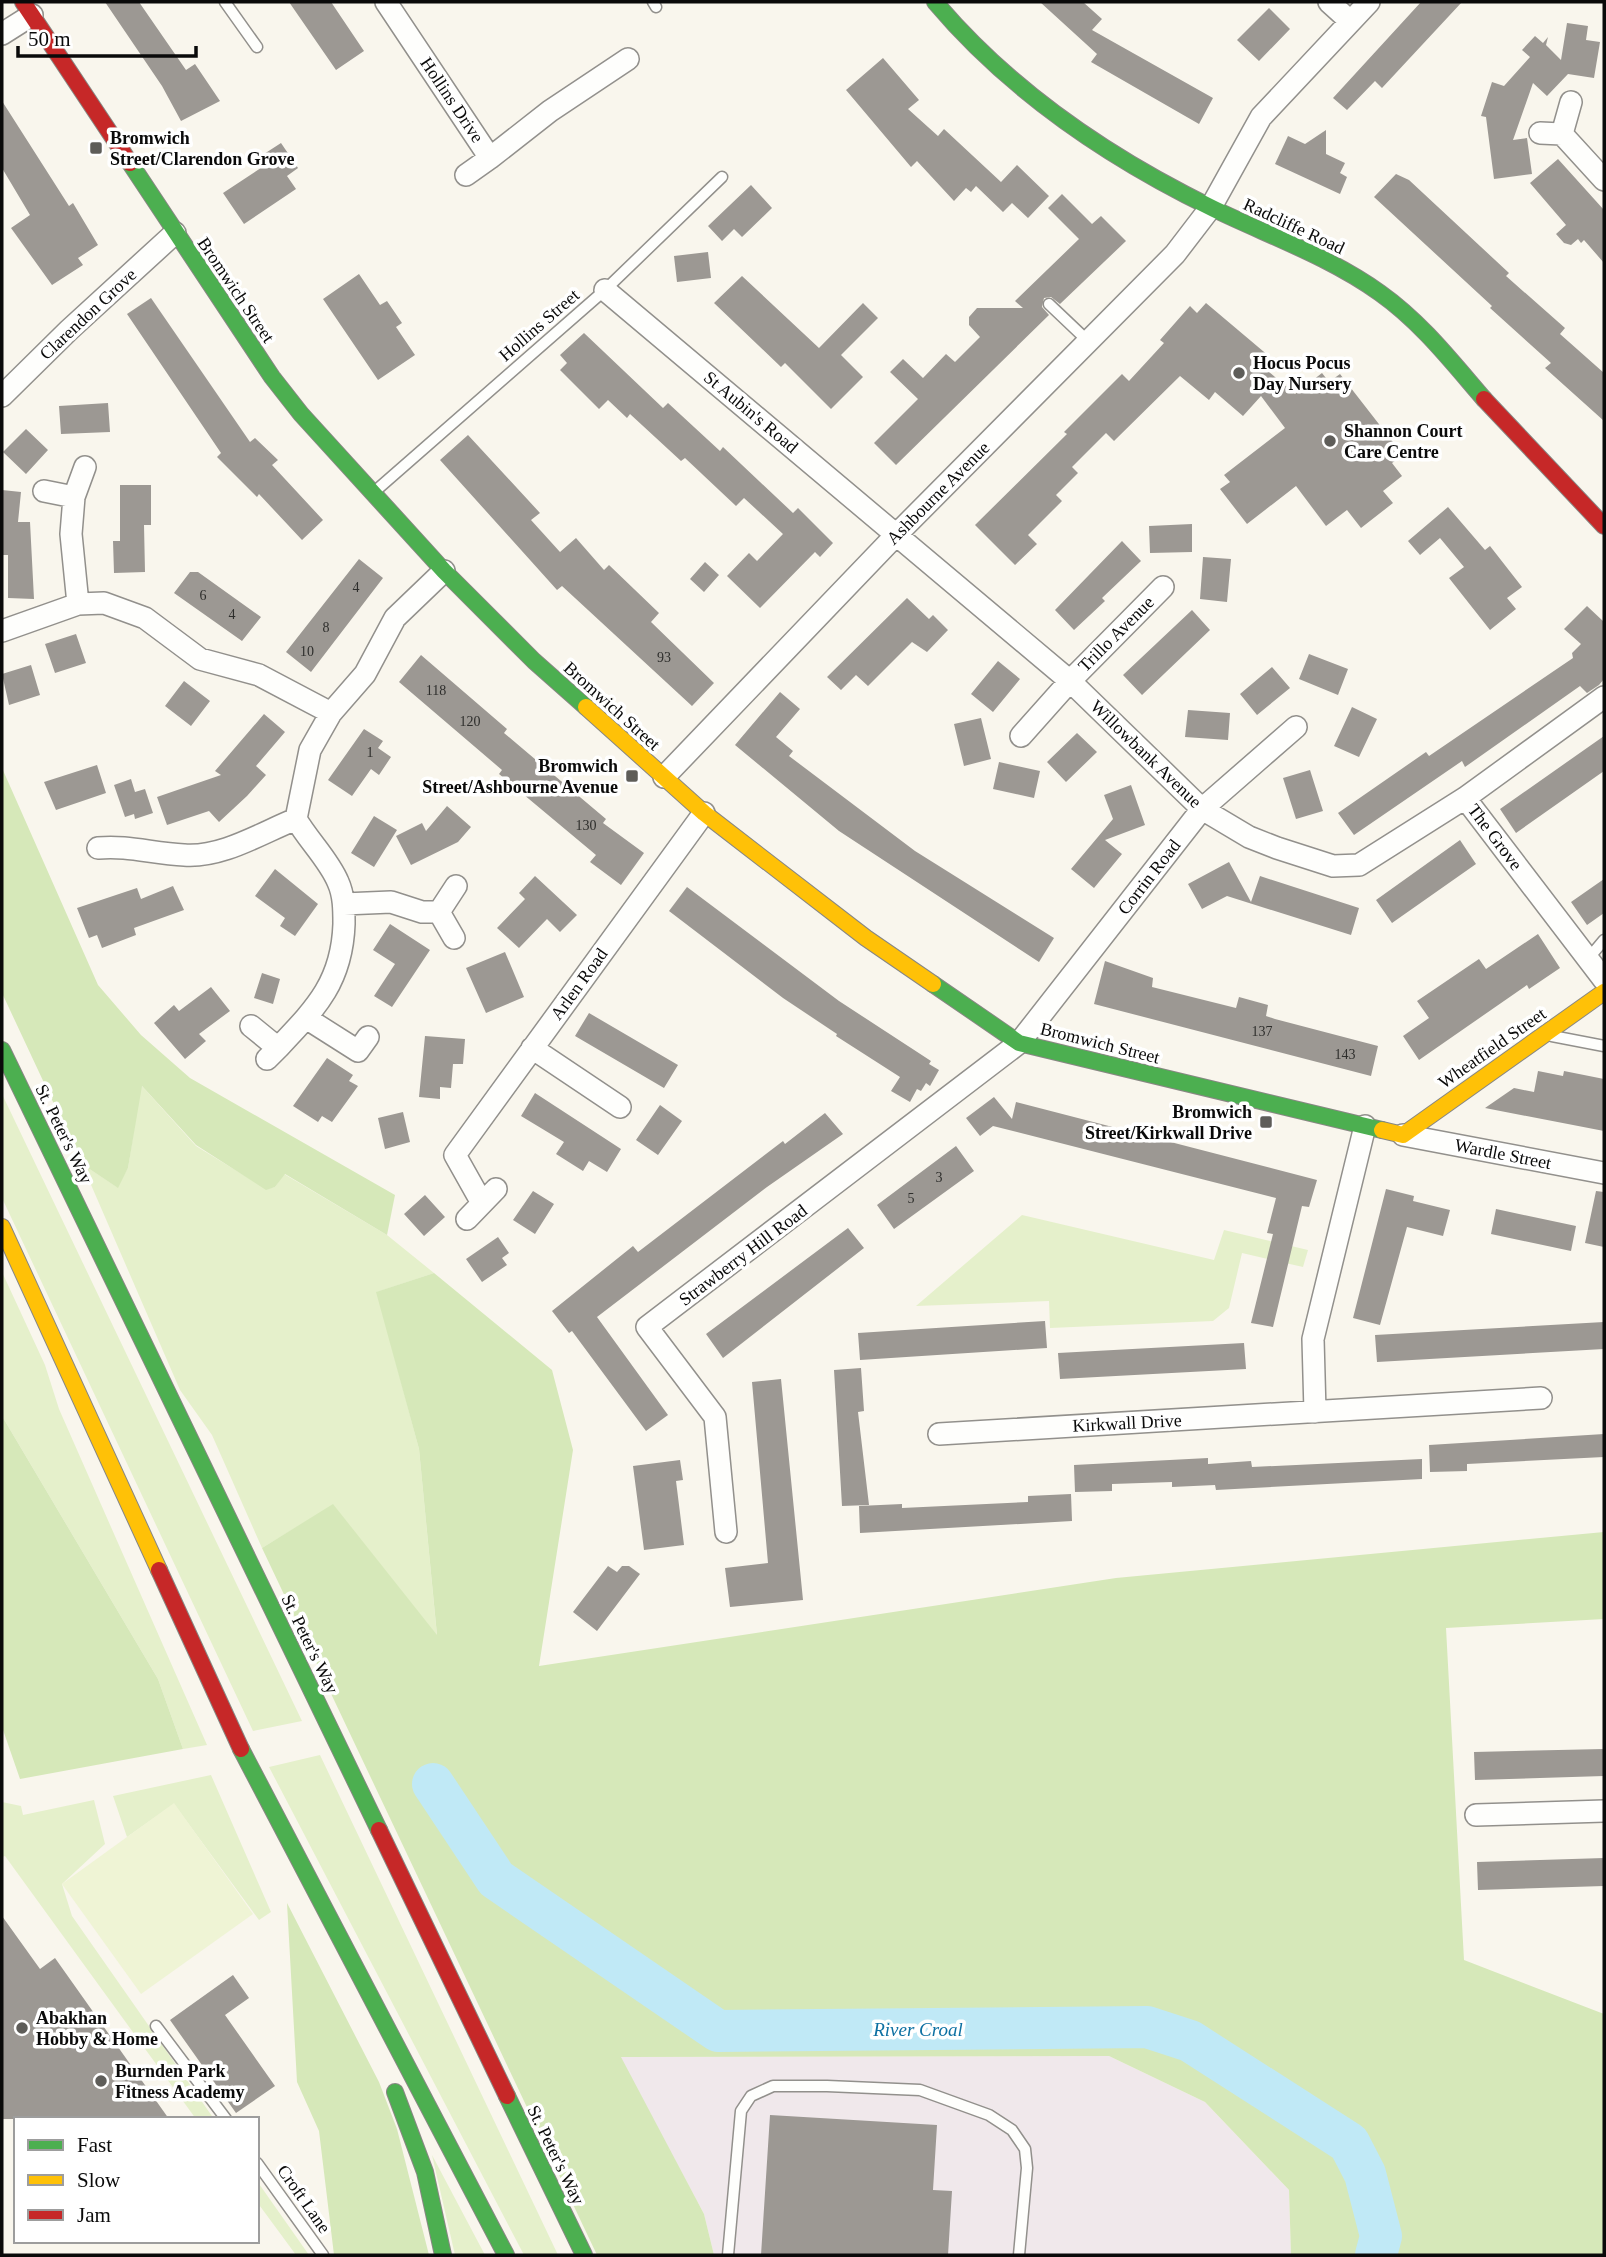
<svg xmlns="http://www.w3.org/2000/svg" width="1606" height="2257" viewBox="0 0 1606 2257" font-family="'Times New Roman',serif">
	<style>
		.industrial { fill: #f0e8eb }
		.green { fill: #e5f0cb }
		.forest { fill: #d6e8b9 }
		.pitch { fill: #eff4d5 }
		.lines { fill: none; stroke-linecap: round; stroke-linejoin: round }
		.river { stroke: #c0e9f6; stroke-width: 42 }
		.building { fill: #9c9893 }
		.lane-casing { stroke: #92908c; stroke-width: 13 }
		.street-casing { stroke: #92908c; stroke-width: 24 }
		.fast-casing { stroke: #888783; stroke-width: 18 }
		.slow-casing { stroke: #888783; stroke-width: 18 }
		.jam-casing { stroke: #888783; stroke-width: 18 }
		.lane { stroke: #fefefc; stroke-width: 10 }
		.street { stroke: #fefefc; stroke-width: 21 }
		.fast { stroke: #4caf50; stroke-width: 16 }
		.slow { stroke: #ffc107; stroke-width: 16 }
		.jam { stroke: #c62828; stroke-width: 16 }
		.poi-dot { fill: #5e5d59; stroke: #fff; stroke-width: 2.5 }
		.labels { text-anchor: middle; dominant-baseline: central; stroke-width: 7; stroke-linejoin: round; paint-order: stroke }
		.number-label { font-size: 14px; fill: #2e2e2c }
		.street-label { font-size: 18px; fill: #0a0a0a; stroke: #fff }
		.poi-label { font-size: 18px; font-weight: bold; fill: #0a0a0a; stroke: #fff; text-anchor: start }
		.water-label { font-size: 19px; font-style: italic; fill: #0d70a2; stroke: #fff }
	</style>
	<rect width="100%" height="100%" fill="#f9f6ed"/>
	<!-- industrial -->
	<path class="industrial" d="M1109 2056 1205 2102 1289 2190 1291 2255H714L704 2214 620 2057Z"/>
	<!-- green -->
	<path class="green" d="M141 1085 196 1146 266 1189 275 1187 284 1174 387 1235 434 1273 377 1292 419 1449 437 1636 333 1505 262 1548 212 1435 180 1390 82 1164 117 1187 128 1168Z
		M2 1094 302 1721 253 1731 2 1198Z
		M1022 1215 1214 1260 1224 1230 1308 1250 1303 1267 1242 1253 1229 1308 1213 1321 1050 1328 1049 1301 916 1306Z
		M2 1272 45 1365 59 1409 207 1745 183 1749 158 1679 2 1416Z
		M320 1755 558 2255H524L269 1767Z
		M211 1775 271 1912 259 1920 174 1804 127 1837 113 1796Z
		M94 1800 105 1844 62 1884 72 1916 214 2119H196L5 1856 2 1857V1802L21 1806 23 1815Z
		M432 2155 485 2255H455Z
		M257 2181 309 2255H296L257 2202Z"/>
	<!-- forest -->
	<path class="forest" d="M2 768 98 985 141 1035 190 1078 395 1195 387 1235 285 1174 275 1187 266 1190 196 1145 142 1086 128 1168 118 1188 82 1164 2 993Z
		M434 1273 552 1370 573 1450 539 1666 1116 1578 1604 1532V1619L1446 1628 1464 1960 1604 2014V2255H1291L1289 2190 1205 2102 1109 2056 621 2057 704 2214 714 2255H597L262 1548 333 1504 437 1635 419 1449 376 1292Z
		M2 1416 158 1679 183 1749 20 1779 2 1727Z
		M287 1903 379 2082 397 2129 429 2255H334L319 2131 297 2082Z"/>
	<!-- pitch -->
	<path class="pitch" d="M174 1803 253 1914 141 1994 62 1884Z"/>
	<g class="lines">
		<!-- river -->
		<path class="river" d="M433 1784 496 1879 718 2031 1147 2027 1190 2041 1349 2143 1365 2174 1381 2236 1376 2255"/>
	</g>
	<!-- building -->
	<path class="building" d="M105 2H139L186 70 195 64 220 101 181 121 162 86Z
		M289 2H331L364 51 336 70Z
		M1040 2H1083L1102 19 1092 30 1213 98 1199 124 1091 62 1097 54Z
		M1421 2H1462L1382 88 1375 81 1347 110 1333 98Z
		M1269 8 1290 29 1259 61 1237 40Z
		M1567 23 1588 26 1586 40 1600 42 1594 78 1568 74 1547 96 1533 83 1513 140 1527 138 1532 174 1494 179 1486 117 1481 116 1492 82 1504 86 1530 57 1522 50 1535 36 1543 43 1548 37 1546 45 1561 60Z
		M883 58 919 100 908 109 938 136 944 129 1001 182 1017 165 1049 196 1028 218 1012 203 1003 212 976 186 971 192 966 188 954 201 917 161 911 167 846 90Z
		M2 101 69 206 73 203 98 245 78 258 83 265 52 285 11 228 30 215 2 168Z
		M1326 130V154L1345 163 1340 173 1347 177 1340 194 1275 164 1288 136 1305 144Z
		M281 143 298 168 287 176 296 189 244 224 223 193 270 162 264 154Z
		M1558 159 1604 210V263L1584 240 1581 243 1578 239 1571 245 1564 243 1556 234 1566 225 1530 183Z
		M1396 174 1409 180 1509 273 1506 276 1565 328 1560 334 1604 373V421L1545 368 1551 363 1490 308 1492 306 1374 197Z
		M751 185 772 208 742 237 734 229 722 241 708 226Z
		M1062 194 1092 224 1101 216 1126 241 1060 304 1051 297 1044 298 1042 307 1049 315 896 465 874 443 918 399 890 372 903 359 923 378 946 354 955 362 980 337 969 325V317L977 308H1023L1015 301 1079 239 1048 208Z
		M708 252 711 278 677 282 674 256Z
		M359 274 380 305 387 301 402 323 396 327 415 355 378 380 323 299Z
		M742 276 819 348 863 303 878 318 841 355 863 377 831 409 785 363 781 367 714 303Z
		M151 298 250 442 255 438 278 460 272 465 323 520 302 540 259 494 257 497 217 457 221 453 127 314Z
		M1206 303 1270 357 1262 366 1295 394 1322 373 1329 382 1340 374 1403 455 1392 463 1402 476 1383 491 1393 503 1361 528 1347 510 1326 526 1296 486 1247 524 1220 489 1230 482 1224 475 1285 428 1261 396 1243 416 1215 392 1209 400 1180 376 1114 441 1106 433 1072 467 1078 473 1056 495 1062 501 1028 535 1037 544 1015 565 975 525 1067 434 1064 432 1122 374 1129 381 1164 343 1160 340 1190 306 1197 313Z
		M584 333 663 408 668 403 720 451 723 447 793 513 798 508 833 543 820 557 815 552 760 608 727 576 749 553 757 561 783 534 744 498 736 506 685 458 681 461 630 414 627 418 608 400 599 409 560 370 567 363 560 355Z
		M108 403 110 432 61 434 59 406Z
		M26 429 48 450 26 474 3 452Z
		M468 435 540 513 531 520 560 552 576 538 604 570 609 565 659 613 651 622 714 683 692 706 562 586 557 590 440 460Z
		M120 485H151V525H144L145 572 114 573 113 541H120Z
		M2 490 21 492 18 522H30L34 599 8 598V555H2Z
		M1448 507 1485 550 1490 546 1522 587 1507 598 1516 609 1490 630 1449 578 1464 567 1440 538 1420 555 1408 541Z
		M1192 524V552L1150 553 1149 526Z
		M1122 541 1141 561 1102 598 1105 601 1074 630 1055 610Z
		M1203 557 1231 559 1227 602 1200 599Z
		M359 559 383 578 311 672 286 652Z
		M705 562 719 575 704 592 690 579Z
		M190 572H198L261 617 242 641 174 593Z
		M907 598 929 619 933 615 948 630 927 652 912 642 868 686 856 675 841 690 827 677Z
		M1587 606 1604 622V679L1599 685 1587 693 1580 686 1465 767 1462 761 1354 835 1338 813 1426 752 1429 756 1573 658 1572 653 1581 644 1564 629Z
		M1192 610 1210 630 1142 695 1123 675Z
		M76 634 86 663 55 673 45 644Z
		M1309 654 1348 669 1338 695 1299 679Z
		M421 655 507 729 504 733 606 819 603 823 644 853 621 885 590 862 596 855 499 774 502 770 399 682Z
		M998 661 1020 679 993 712 971 694Z
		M31 665 40 695 9 705 2 674Z
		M1272 667 1290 688 1257 715 1240 694Z
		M184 681 210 701 191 726 165 706Z
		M780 692 800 709 776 737 793 751 789 756 915 851 1054 938 1039 962 839 831 735 745Z
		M1352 707 1377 719 1359 757 1334 746Z
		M1188 710 1230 713 1228 740 1185 737Z
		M264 714 285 732 256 766 266 775 247 796 219 822 209 811 167 825 157 797 221 775 215 771Z
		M981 718 991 759 964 766 954 724Z
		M364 729 383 741 378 748 391 757 379 775 371 769 352 796 328 780Z
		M1077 733 1097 752 1066 782 1047 762Z
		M1604 736V771L1516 833 1500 809Z
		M999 762 1040 771 1034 798 993 789Z
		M97 765 106 793 56 810 44 782Z
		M1310 770 1323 811 1296 819 1283 778Z
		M131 779 135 792 145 789 153 813 135 819 134 814 125 817 114 785Z
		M1131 785 1145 825 1105 840 1122 854 1094 888 1071 869 1113 819 1104 795Z
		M447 806 471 827 458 842 411 865 396 836 422 823 426 831Z
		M374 816 397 830 374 867 351 853Z
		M1460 840 1476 864 1392 923 1376 900Z
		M1229 862 1251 902 1260 876 1359 908 1351 935 1227 896 1202 909 1188 884Z
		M275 869 318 904 295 936 280 926 285 918 255 896Z
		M535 876 577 915 560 932 547 919 519 948 497 928 525 899 519 893Z
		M1604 879V913L1587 925 1571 902Z
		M173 886 184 910 134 928 136 935 102 948 97 935 89 938 77 908 137 888 141 899Z
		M687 887 839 1001 931 1061 929 1064 939 1070 930 1086 926 1083 921 1091 917 1089 910 1102 891 1091 900 1077 836 1036 837 1034 783 998 669 911Z
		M390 924 430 950 392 1007 374 996 395 964 373 950Z
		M1538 934 1560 968 1529 989 1527 985 1419 1060 1403 1036 1429 1018 1417 1001 1479 959 1486 969Z
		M505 952 524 997 486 1013 466 968Z
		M1105 961 1153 978 1152 987 1236 1008 1239 997 1268 1005 1266 1016 1275 1019 1378 1046 1371 1076 1094 1004Z
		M262 973 280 979 273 1004 254 998Z
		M211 987 230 1011 199 1034 206 1041 185 1059 154 1023 174 1005 179 1011Z
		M589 1013 678 1065 664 1088 575 1036Z
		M425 1036 465 1039 463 1064H453L451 1088 440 1087V1099L419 1097Z
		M327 1058 353 1075 349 1081 358 1086 332 1122 322 1116 318 1122 293 1106Z
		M1538 1071 1563 1076 1564 1071 1604 1079V1131L1485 1108 1514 1088 1534 1092Z
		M535 1093 621 1149 607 1172 589 1161 583 1171 556 1154 564 1142 521 1116Z
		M994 1097 1012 1119 1016 1102 1317 1180 1309 1207 1302 1206 1273 1327 1251 1323 1273 1234 1267 1233 1276 1198 993 1126 980 1136 966 1118Z
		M660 1105 682 1121 658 1155 636 1140Z
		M403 1112 410 1142 385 1149 378 1118Z
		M825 1113 843 1134 767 1187 597 1317 668 1415 646 1431 572 1331 569 1333 552 1311 633 1246 638 1252 783 1141 785 1144Z
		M956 1146 974 1171 894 1229 877 1205Z
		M1386 1189 1414 1196 1413 1201 1450 1210 1443 1236 1407 1227 1380 1325 1353 1318Z
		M533 1191 554 1204 535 1234 513 1220Z
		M1596 1191 1604 1192V1247L1585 1243Z
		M425 1195 445 1217 424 1236 404 1214Z
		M1496 1209 1576 1226 1571 1251 1491 1234Z
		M848 1228 864 1248 723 1358 706 1334Z
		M498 1237 509 1253 502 1258 507 1265 482 1282 466 1259Z
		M1045 1321 1047 1348 860 1360 858 1333Z
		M1604 1322V1349L1377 1362 1375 1335Z
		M1244 1343 1246 1369 1060 1379 1058 1353Z
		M861 1368 864 1411 858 1412 869 1505 842 1506 834 1370Z
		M781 1379 803 1600 730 1607 725 1568 768 1563 752 1382Z
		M1604 1434V1457L1467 1464V1471L1430 1472 1429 1445Z
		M1208 1458V1464L1251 1461 1252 1467 1422 1459V1479L1216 1490 1215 1485 1172 1487V1482L1112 1484V1491L1075 1492 1074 1465Z
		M680 1460 683 1480 676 1481 684 1545 644 1550 633 1466Z
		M1071 1494 1072 1521 860 1533 859 1506 902 1504V1508L1028 1502V1496Z
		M608 1566 617 1572 622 1566H629L640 1574 597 1631 573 1612Z
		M1604 1749V1776L1475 1780 1474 1752Z
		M1604 1858V1886L1478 1890 1477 1862Z
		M2 1916 40 1969 55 1958 169 2119H2Z
		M233 1975 249 1998 225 2015 275 2086 236 2113 170 2020Z
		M770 2115 937 2125 933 2190 952 2191 948 2255H761Z"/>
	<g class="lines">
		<!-- lane casing -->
		<g class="lane-casing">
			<path id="lane" d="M225 2 257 47
				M653 2 656 7
				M1049 304 1089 342
				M373 493 605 290 722 177
				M1588 959 1604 940
				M1552 1036 1604 1046
				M156 2026 226 2119
				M257 2163 323 2255
				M728 2255 741 2111 751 2096 773 2086H827L920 2090 989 2115 1012 2130 1025 2149 1027 2168 1019 2255"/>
		</g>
		<!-- street casing -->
		<g class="street-casing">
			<path id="street" d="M386 2 490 158 550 111 628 59
				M1329 2 1350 21
				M2 34 32 15
				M1540 133 1562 134 1571 102
				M1562 134 1604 180
				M466 175 490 158
				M605 290 1070 681 1202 809 1249 837 1277 848 1333 866 1359 865 1465 798 1604 697
				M2 396 69 330 175 233
				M44 491 74 497 85 467
				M74 497 71 534 78 604
				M2 631 78 604 104 603 145 618 200 659 259 675 331 713
				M1021 736 1070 681 1163 587
				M664 777 897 534 1175 254 1211 207 1261 117 1369 2
				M1465 798 1604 980
				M98 848C128 845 154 854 184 855 222 858 261 833 296 819
				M344 904 391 902 422 912H439
				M454 938 439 912 456 886
				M306 1018 358 1051 368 1037
				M251 1026 278 1048 267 1059
				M278 1048C316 1008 342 982 344 924 344 910 344 895 338 882 329 860 308 840 296 819L310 750 331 713 365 674 395 618 444 571
				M532 1048 620 1107
				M1403 1135 1604 1173
				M482 1203 455 1155 704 813
				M467 1219 496 1189
				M1315 1412 1313 1339 1365 1126
				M939 1434 1541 1398
				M726 1532 715 1417 647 1327 1019 1043 1202 809 1296 727
				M1476 1815 1604 1811"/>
		</g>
		<!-- fast casing -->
		<g class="fast-casing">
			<path id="fast" d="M935 2C1011 92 1109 158 1214 209 1270 236 1330 257 1380 293 1421 322 1452 362 1484 399
				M130 163 272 377 301 414 444 571 534 661 586 707
				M933 984 1019 1043 1382 1130
				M2 1050 379 1830
				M241 1749 506 2255
				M395 2092 425 2172 443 2255
				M507 2096 584 2255"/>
		</g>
		<!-- slow casing -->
		<g class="slow-casing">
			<path id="slow" d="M586 707 704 813 866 938 933 984
				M1382 1130 1403 1135 1604 992
				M2 1227 159 1570"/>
		</g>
		<!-- jam casing -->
		<g class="jam-casing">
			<path id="jam" d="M23 2 130 163
				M1484 399 1604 526
				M159 1570 241 1749
				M379 1830 507 2096"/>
		</g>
		<!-- lane -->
		<use href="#lane" class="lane"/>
		<!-- street -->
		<use href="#street" class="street"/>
		<!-- fast -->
		<use href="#fast" class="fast"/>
		<!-- slow -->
		<use href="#slow" class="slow"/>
		<!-- jam -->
		<use href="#jam" class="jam"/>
	</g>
	<!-- markers -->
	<g class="poi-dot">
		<rect x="89" y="141" width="14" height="14" rx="3.5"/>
		<circle cx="1239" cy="373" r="7"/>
		<circle cx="1330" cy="441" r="7"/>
		<rect x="625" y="769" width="14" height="14" rx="3.5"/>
		<rect x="1259" y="1115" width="14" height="14" rx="3.5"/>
		<circle cx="22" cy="2028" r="7"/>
		<circle cx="101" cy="2081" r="7"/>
	</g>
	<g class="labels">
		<!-- number labels -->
		<g class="number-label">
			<text x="356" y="587">4</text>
			<text x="203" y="595">6</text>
			<text x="232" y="614">4</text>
			<text x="326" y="627">8</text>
			<text x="307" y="651">10</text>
			<text x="664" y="657">93</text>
			<text x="436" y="690">118</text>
			<text x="470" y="721">120</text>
			<text x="370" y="752">1</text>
			<text x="586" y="825">130</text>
			<text x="1262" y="1031">137</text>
			<text x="1345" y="1054">143</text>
			<text x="939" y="1177">3</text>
			<text x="911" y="1198">5</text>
		</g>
		<!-- street labels -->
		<g class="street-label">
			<text transform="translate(452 100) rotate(56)">Hollins Drive</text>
			<text transform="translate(1294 226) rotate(25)">Radcliffe Road</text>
			<text transform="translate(236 290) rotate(56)">Bromwich Street</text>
			<text transform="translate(88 314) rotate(-43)">Clarendon Grove</text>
			<text transform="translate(539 325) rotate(-41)">Hollins Street</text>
			<text transform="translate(751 412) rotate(40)">St Aubin's Road</text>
			<text transform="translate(938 493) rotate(-45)">Ashbourne Avenue</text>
			<text transform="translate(1116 634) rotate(-45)">Trillo Avenue</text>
			<text transform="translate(612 706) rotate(42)">Bromwich Street</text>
			<text transform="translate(1146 754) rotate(44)">Willowbank Avenue</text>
			<text transform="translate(1495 837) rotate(53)">The Grove</text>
			<text transform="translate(1149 877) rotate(-52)">Corrin Road</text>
			<text transform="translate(579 984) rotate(-54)">Arlen Road</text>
			<text transform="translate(1100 1043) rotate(14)">Bromwich Street</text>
			<text transform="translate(1492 1048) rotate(-35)">Wheatfield Street</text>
			<text transform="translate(64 1134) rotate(64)">St. Peter's Way</text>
			<text transform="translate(1503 1154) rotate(11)">Wardle Street</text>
			<text transform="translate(743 1255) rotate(-37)">Strawberry Hill Road</text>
			<text transform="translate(1127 1423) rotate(-3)">Kirkwall Drive</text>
			<text transform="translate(310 1644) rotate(64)">St. Peter's Way</text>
			<text transform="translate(556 2155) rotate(64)">St. Peter's Way</text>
			<text transform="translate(304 2199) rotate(55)">Croft Lane</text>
		</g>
		<!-- poi labels -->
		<g class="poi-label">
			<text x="110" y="138">Bromwich<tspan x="110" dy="21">Street/Clarendon Grove</tspan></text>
			<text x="1253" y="363">Hocus Pocus<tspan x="1253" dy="21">Day Nursery</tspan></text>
			<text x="1344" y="431">Shannon Court<tspan x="1344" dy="21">Care Centre</tspan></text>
			<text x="618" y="766" text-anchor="end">Bromwich<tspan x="618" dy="21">Street/Ashbourne Avenue</tspan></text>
			<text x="1252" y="1112" text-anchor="end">Bromwich<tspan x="1252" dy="21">Street/Kirkwall Drive</tspan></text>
			<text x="36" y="2018">Abakhan<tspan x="36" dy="21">Hobby &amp; Home</tspan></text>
			<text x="115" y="2071">Burnden Park<tspan x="115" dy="21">Fitness Academy</tspan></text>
		</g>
		<!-- water labels -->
		<g class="water-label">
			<text x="918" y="2029">River Croal</text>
		</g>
	</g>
	<!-- border -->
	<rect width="1606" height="2257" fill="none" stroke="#0a0a0a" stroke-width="7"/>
	<!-- legend -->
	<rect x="14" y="2117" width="245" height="126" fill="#ffffff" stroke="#9d9d9d" stroke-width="2"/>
	<rect x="28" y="2140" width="35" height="10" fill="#4caf50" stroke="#9d9d9d" stroke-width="2"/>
	<text x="77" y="2152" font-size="21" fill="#0a0a0a">Fast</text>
	<rect x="28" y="2175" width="35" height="10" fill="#ffc107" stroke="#9d9d9d" stroke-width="2"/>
	<text x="77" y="2187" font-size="21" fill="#0a0a0a">Slow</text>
	<rect x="28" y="2210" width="35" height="10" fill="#c62828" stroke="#9d9d9d" stroke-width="2"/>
	<text x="77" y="2222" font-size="21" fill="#0a0a0a">Jam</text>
	<!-- scale -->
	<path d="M18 46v10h178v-10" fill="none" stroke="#0a0a0a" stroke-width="3.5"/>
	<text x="28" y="46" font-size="21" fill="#0a0a0a" stroke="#ffffff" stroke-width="5" paint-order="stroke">50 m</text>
</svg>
